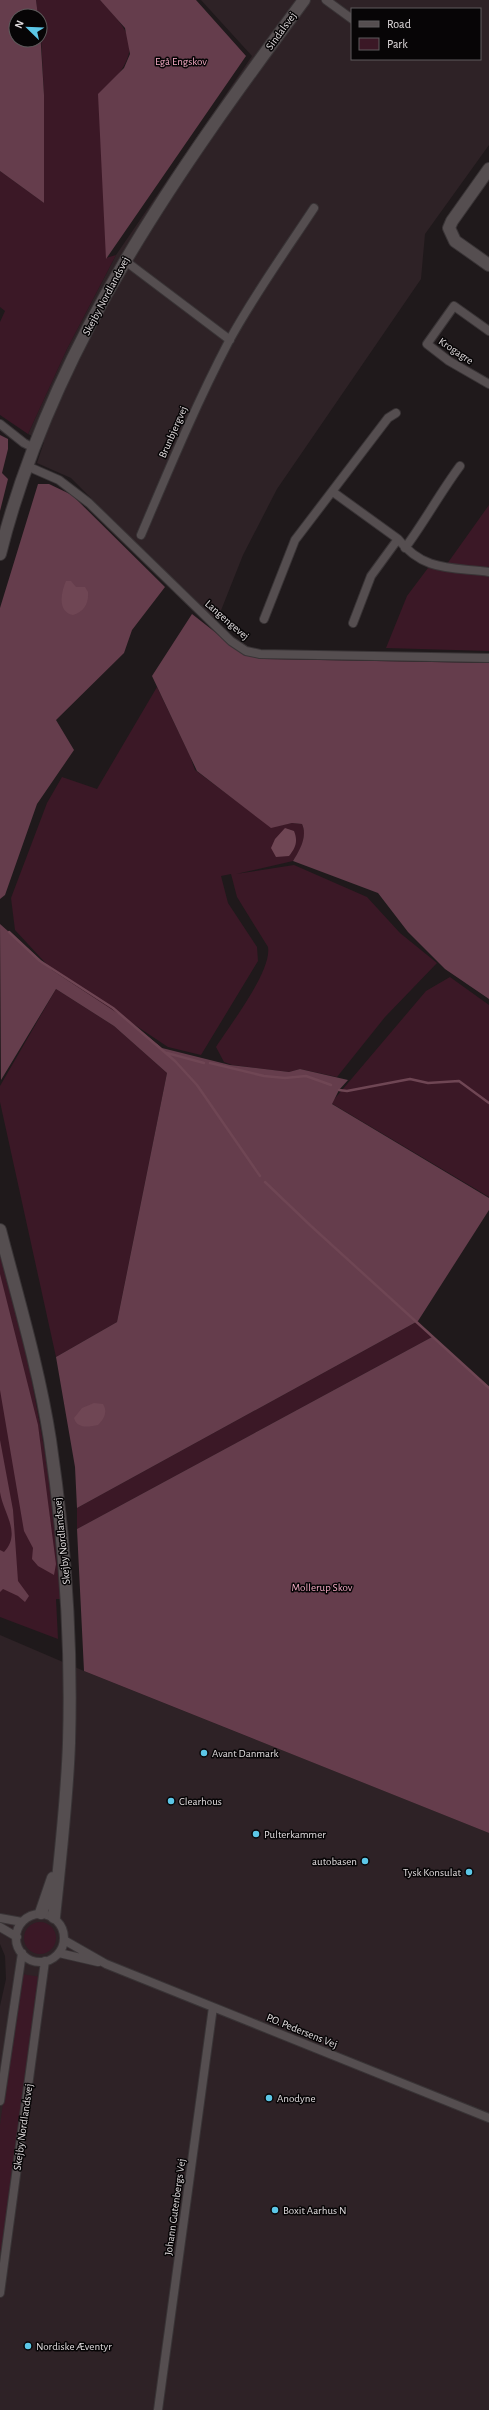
<svg xmlns="http://www.w3.org/2000/svg" width="489" height="2410" viewBox="0 0 489 2410" font-family="'Alegreya Sans',sans-serif">
	<style>
		.built { fill: #2e2226; fill-rule: evenodd }
		.green { fill: #3b1826 }
		.forest { fill: #653d4c }
		.water { fill: #6f4654 }
		.lines { fill: none; stroke-linecap: round; stroke-linejoin: round }
		.stream { stroke: #6f4654; stroke-width: 2.5 }
		.street-casing { stroke: #393436; stroke-width: 10 }
		.secondary-casing { stroke: #393436; stroke-width: 14 }
		.street { stroke: #554e50; stroke-width: 8 }
		.secondary { stroke: #554e50; stroke-width: 12 }
		.poi-dot { fill: #5cc7e7; stroke: #070506; stroke-width: 1.5 }
		.labels { text-anchor: middle; dominant-baseline: central; stroke-width: 3; stroke-linejoin: round; paint-order: stroke }
		.street-label { font-size: 11px; fill: #e1dcde; stroke: #070506 }
		.park-label { font-size: 11px; fill: #f2aac3; stroke: #070506 }
		.poi-label { font-size: 11px; fill: #e1dcde; stroke: #070506; text-anchor: start }
	</style>
	<rect width="100%" height="100%" fill="#1f191b"/>
	<!-- built -->
	<path class="built" d="M201 0H489V145L425 234 421 279 277 489 243 555 216 623 71 478 37 463 44 442 28 434 67 349 116 255 252 56ZM352 9H480V59H352Z
		M0 1635 84 1671 489 1833V2410H0V2006L6 1979 5 1956 0 1944Z"/>
	<!-- green -->
	<path class="green" d="M36 0H100C127 29 144 45 113 81L106 258 116 255 67 349 28 434 0 415V322L5 311 0 307V171L44 203V95L40 16H38Z
		M489 505V567L487 569 447 564Z
		M428 568 489 575V651L386 648 407 596Z
		M157 687 190 756 195 770 271 827 292 823 302 824C308 836 300 851 293 861L236 874 294 865 367 897 400 933 437 963 385 1017 337 1077 300 1069 289 1072 232 1065 224 1062 216 1047C230 1025 272 971 268 947L237 897 231 874 221 876 228 903 257 947 258 961 201 1055 168 1047 52 970 15 930 11 898 47 803 62 777 97 789Z
		M450 977 489 1005V1197L331 1103 426 991Z
		M56 989 114 1026 167 1073 117 1322 56 1357 0 1102V1086Z
		M0 1251 29 1366 41 1430 51 1488 62 1599H56L58 1639 0 1617Z
		M418 1321 432 1337 77 1529V1508Z
		M24 1938a16 16 0 1 1 32 0a16 16 0 1 1-32 0Z
		M21 1974 41 1977 2 2250 0 2251V2125Z"/>
	<!-- forest -->
	<path class="forest" d="M0 0H36L38 16H16V40H40V30L44 95V203L0 171Z
		M100 0H196L246 56 106 259 98 94 124 68 130 54 125 28Z
		M0 435 8 439V449L2 473 8 479 0 511Z
		M38 484H49L72 495 165 587 132 630 124 653 56 720 74 750 37 804 5 895 0 899V608Z
		M192 614 243 654 265 659 489 663V999L445 969 408 932 378 893 293 861C299 851 308 837 302 824L292 823 271 828 197 771 152 676Z
		M0 924 52 970 125 1018 162 1048 230 1065 289 1072 300 1069 348 1080 339 1090 332 1104 489 1198V1210L418 1321 77 1508 75 1467 56 1357 117 1322 167 1073 114 1026 56 989 1 1080Z
		M0 1274 38 1425 56 1564 54 1575 38 1566 32 1559 33 1548 24 1531 0 1390Z
		M432 1337 489 1388V1833L84 1671 77 1529Z
		M0 1440 13 1510 18 1581 29 1596 25 1602 18 1596 3 1589 0 1592V1550L4 1552C22 1533 3 1513 0 1492 0 1475 0 1457 0 1440Z"/>
	<!-- water -->
	<path class="water" d="M66 581H71L76 587H85L88 592C89 603 84 612 73 615 57 612 61 592 66 581Z
		M285 828 294 831C298 841 296 847 289 856L276 857 271 848 275 839Z
		M94 1403 103 1404C108 1412 104 1419 98 1425 89 1427 77 1429 74 1418L82 1408Z"/>
	<g class="lines">
		<!-- stream -->
		<path class="stream" d="M9 932 40 961 113 1008 175 1061 197 1085 260 1176
			M167 1053 204 1063
			M210 1063 264 1076 285 1078 306 1076 331 1085
			M339 1090 347 1091 410 1079 428 1083 459 1081 489 1103
			M265 1182 311 1226 489 1388"/>
		<!-- street casing -->
		<g class="street-casing">
			<path id="street" d="M326 0 352 19
				M124 260 230 340
				M489 331 454 306 427 344 449 361 489 384
				M0 424 24 443 34 448
				M27 466 59 480 89 503 231 641 246 651 260 654 489 658
				M333 492 398 539C424 572 451 567 489 572
				M141 535C169 469 196 404 229 341 254 295 285 252 314 208
				M405 548C425 521 440 493 460 466
				M264 619 295 540 388 418 396 413
				M353 623 371 576 398 539
				M16 1938a24 24 0 1 1 48 0a24 24 0 1 1-48 0Z
				M0 1918 22 1922
				M0 1927 17 1937
				M64 1940 106 1964 489 2118
				M59 1953 98 1962
				M0 2101 22 1953
				M0 2293 45 1961
				M158 2410 213 2007"/>
		</g>
		<!-- secondary casing -->
		<g class="secondary-casing">
			<path id="secondary" d="M489 169 452 221 449 228 455 241 489 265
				M0 554C52 346 178 170 304 0
				M0 1230C18 1299 39 1369 50 1440 65 1541 72 1642 69 1743 67 1801 60 1859 54 1917
				M41 1913 53 1878"/>
		</g>
		<!-- street -->
		<use href="#street" class="street"/>
		<!-- secondary -->
		<use href="#secondary" class="secondary"/>
	</g>
	<!-- markers -->
	<g class="poi-dot">
		<circle cx="204" cy="1753" r="4"/>
		<circle cx="171" cy="1801" r="4"/>
		<circle cx="256" cy="1834" r="4"/>
		<circle cx="365" cy="1861" r="4"/>
		<circle cx="469" cy="1872" r="4"/>
		<circle cx="269" cy="2098" r="4"/>
		<circle cx="275" cy="2210" r="4"/>
		<circle cx="28" cy="2346" r="4"/>
	</g>
	<g class="labels">
		<!-- street labels -->
		<g class="street-label">
			<text transform="translate(281 31) rotate(-54)">Sindalsvej</text>
			<text transform="translate(106 296) rotate(-62)">Skejby Nordlandsvej</text>
			<text transform="translate(456 351) rotate(34)">Krogagre</text>
			<text transform="translate(173 432) rotate(-66)">Brunbjergvej</text>
			<text transform="translate(227 620) rotate(41)">Langengevej</text>
			<text transform="translate(62 1541) rotate(-96)">Skejby Nordlandsvej</text>
			<text transform="translate(302 2031) rotate(22)">P.O. Pedersens Vej</text>
			<text transform="translate(23 2127) rotate(-82)">Skejby Nordlandsvej</text>
			<text transform="translate(175 2207) rotate(-82)">Johann Gutenbergs Vej</text>
		</g>
		<!-- park labels -->
		<g class="park-label">
			<text x="181" y="61">Egå Engskov</text>
			<text x="322" y="1587">Mollerup Skov</text>
		</g>
		<!-- poi labels -->
		<g class="poi-label">
			<text x="212" y="1753">Avant Danmark</text>
			<text x="179" y="1801">Clearhous</text>
			<text x="264" y="1834">Pulterkammer</text>
			<text x="357" y="1861" text-anchor="end">autobasen</text>
			<text x="461" y="1872" text-anchor="end">Tysk Konsulat</text>
			<text x="277" y="2098">Anodyne</text>
			<text x="283" y="2210">Boxit Aarhus N</text>
			<text x="36" y="2346">Nordiske Æventyr</text>
		</g>
	</g>
	<!-- legend -->
	<rect x="351" y="8" width="130" height="52" fill="#070506" stroke="#5e5b5c"/>
	<rect x="359" y="21" width="20" height="6" fill="#554e50" stroke="#5e5b5c"/>
	<text x="387" y="28" font-size="12" fill="#e1dcde">Road</text>
	<rect x="359" y="38" width="20" height="12" fill="#3b1826" stroke="#5e5b5c"/>
	<text x="387" y="48" font-size="12" fill="#e1dcde">Park</text>
	<!-- north arrow -->
	<g transform="translate(28 28) rotate(293)"><circle r="19" fill="#070506" stroke="#5e5b5c"/>
	<path d="M0-3L7 15L0 10L-7 15Z" fill="#5cc7e7"/>
	<text y="-6" font-size="11" font-weight="bold" text-anchor="middle" fill="#e1dcde">N</text>
	</g>
</svg>
